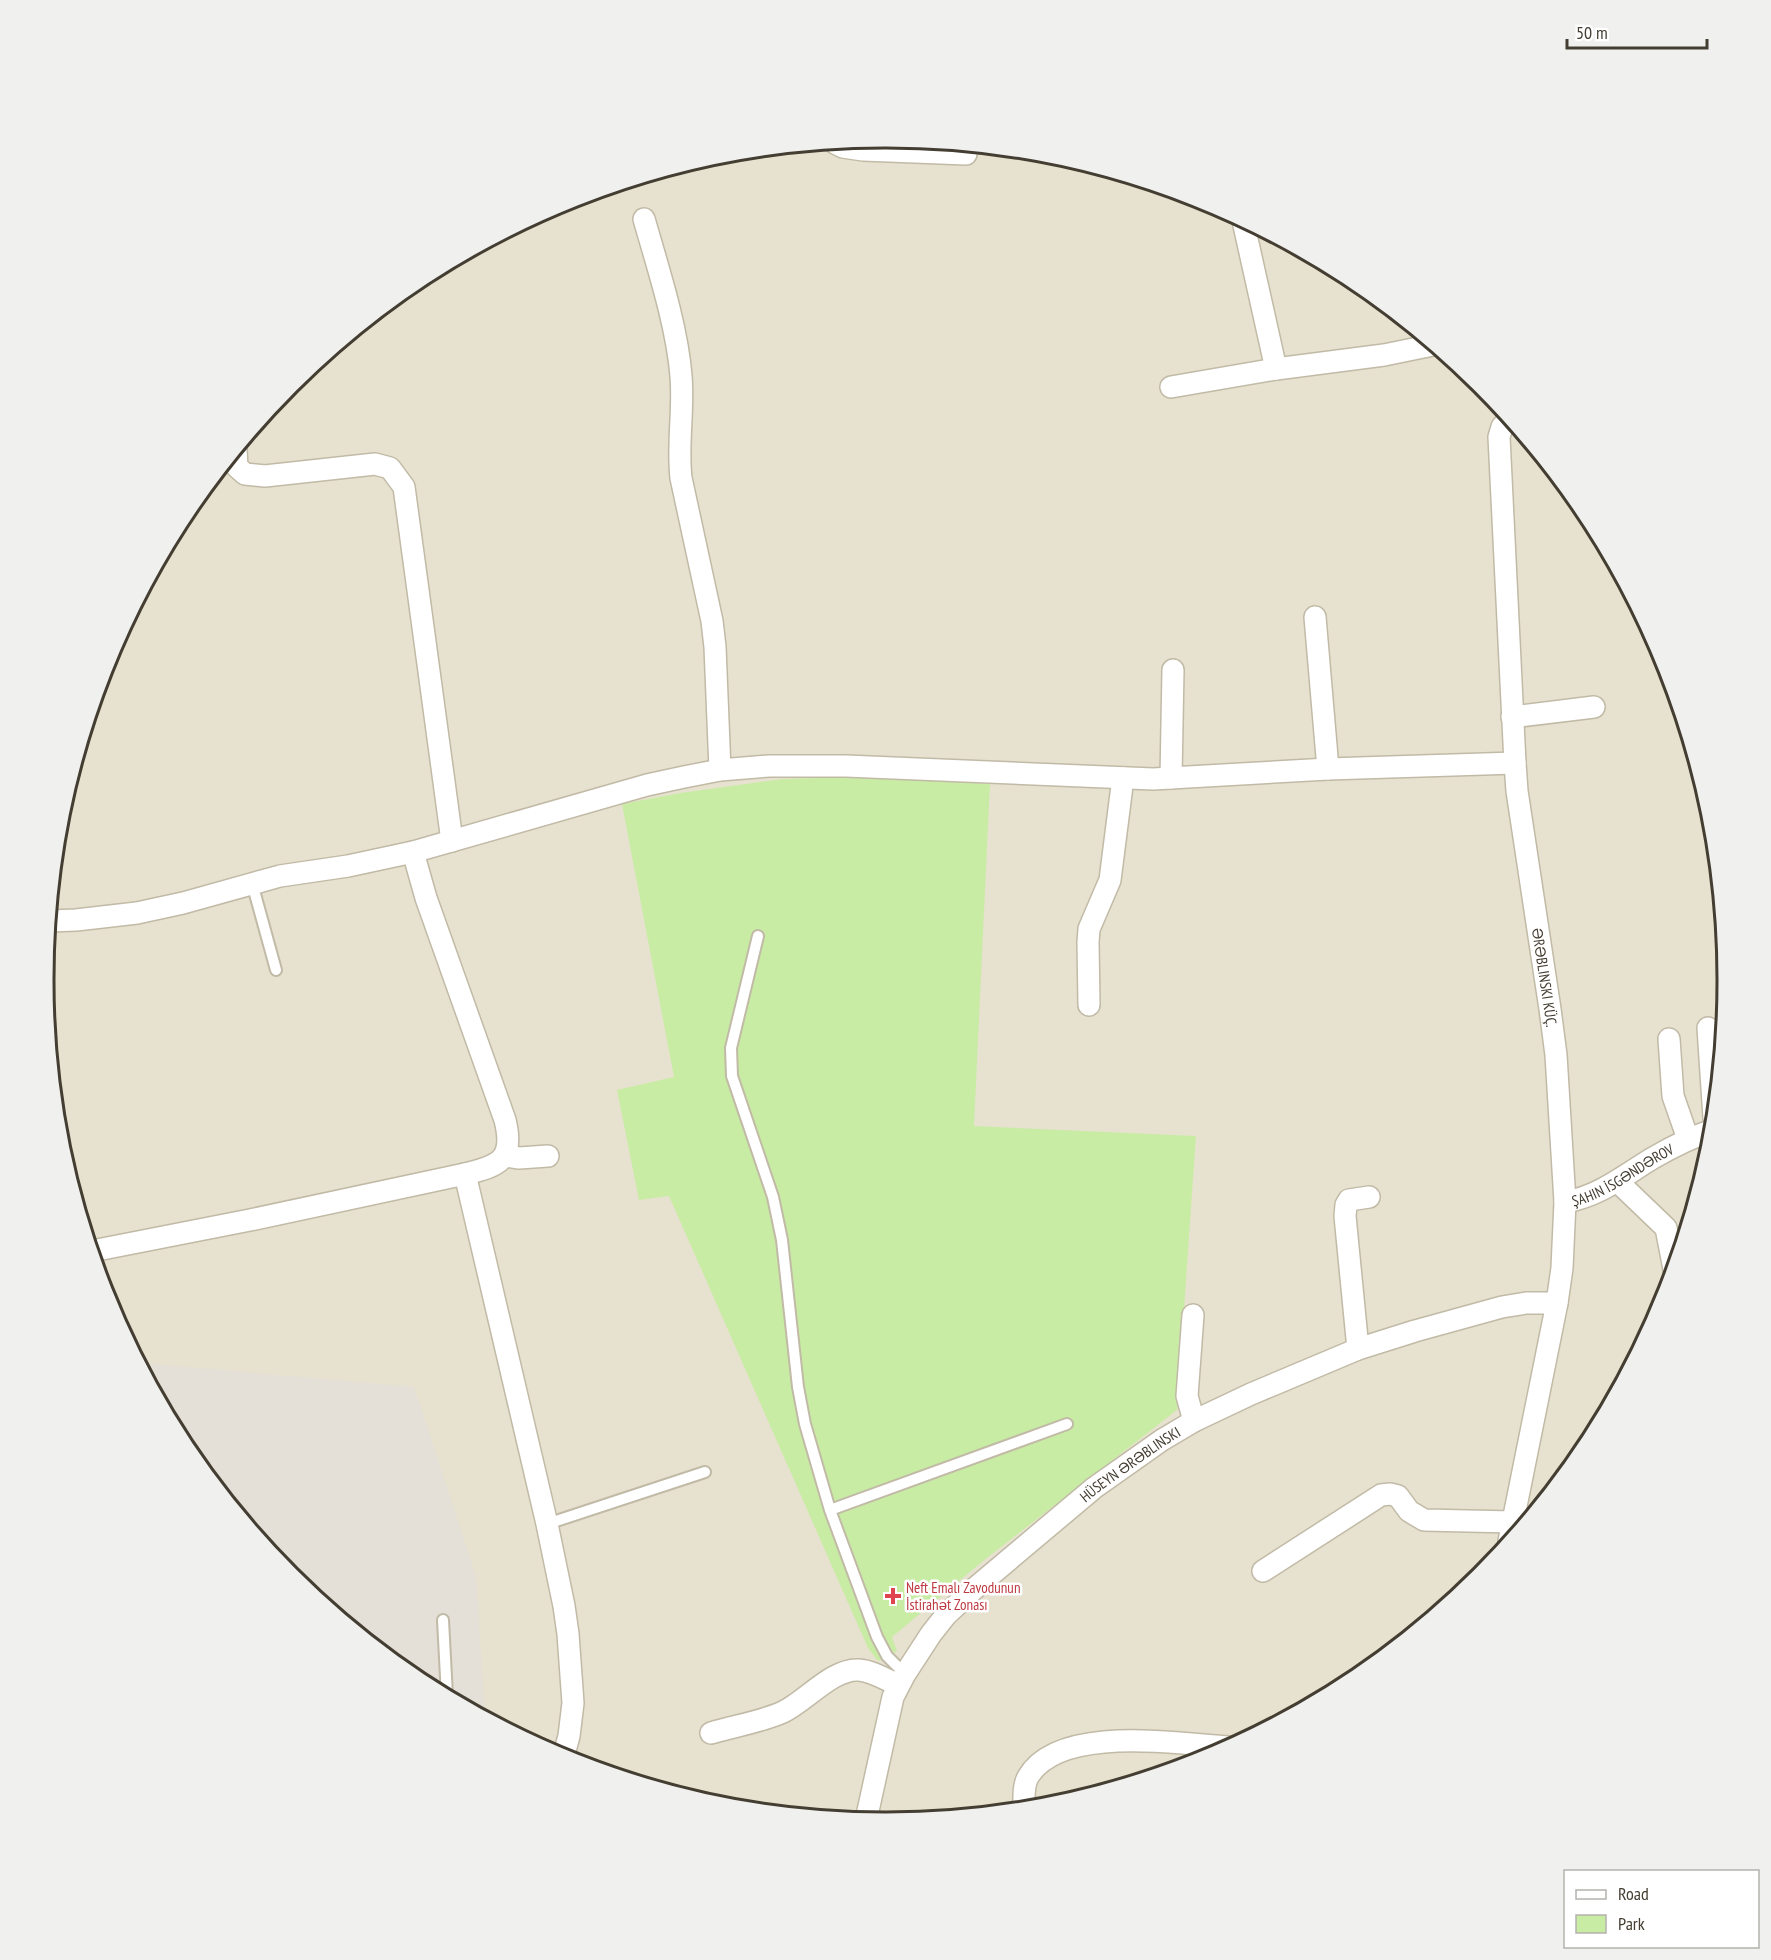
<svg xmlns="http://www.w3.org/2000/svg" width="1771" height="1960" viewBox="0 0 1771 1960" font-family="'PT Sans Narrow',sans-serif">
	<style>
		.residential { fill: #e7e1cf }
		.industrial { fill: #e4dfd7 }
		.green { fill: #c9eca5 }
		.lines { fill: none; stroke-linecap: round; stroke-linejoin: round }
		.lane-casing { stroke: #c1baa6; stroke-width: 14 }
		.street-casing { stroke: #c1baa6; stroke-width: 24 }
		.lane { stroke: #fff; stroke-width: 10 }
		.street { stroke: #fff; stroke-width: 21 }
		.health-dot { fill: #e0444e; stroke: #fff; stroke-width: 2 }
		.labels { text-anchor: middle; dominant-baseline: central; stroke-width: 5; stroke-linejoin: round; paint-order: stroke }
		.street-label { font-size: 15px; fill: #443e32; stroke: #fff }
		.health-label { font-size: 15px; fill: #be3a42; stroke: #fff; text-anchor: start }
		.rim { fill: none; stroke: #443e32; stroke-width: 3 }
	</style>
	<rect width="100%" height="100%" fill="#f3eee1"/>
	<!-- residential -->
	<path class="residential" d="M47 980a839 839 0 1 1 1678 0a839 839 0 1 1-1678 0Z"/>
	<!-- industrial -->
	<path class="industrial" d="M142 1363 414 1387 476 1576 485 1716 417 1680 290 1575 185 1448 142 1367Z"/>
	<!-- green -->
	<path class="green" d="M851 777 990 784 974 1126 1196 1136 1177 1410 983 1561 892 1637 897 1651 878 1661 868 1648 669 1196 639 1200 617 1090 674 1077 622 804 680 793 783 779Z"/>
	<g class="lines">
		<!-- lane casing -->
		<g class="lane-casing">
			<path id="lane" d="M252 883 276 970
				M758 936 731 1048 732 1076 773 1197 782 1240 798 1387 805 1424 830 1510 877 1637 887 1656 905 1674
				M830 1510 1067 1424
				M547 1524 705 1472
				M443 1620 447 1696"/>
		</g>
		<!-- street casing -->
		<g class="street-casing">
			<g id="street">
				<path d="M835 143 843 147 863 150 966 154"/>
				<path d="M644 219C658 268 677 326 681 376 684 410 677 444 681 478L712 621 715 647 720 770"/>
				<path d="M1243 221 1276 369"/>
				<path d="M1171 387 1276 369 1384 355 1433 345"/>
				<path id="s1" d="M1509 419 1502 427 1499 437 1515 763 1517 791 1550 1009 1556 1055 1565 1202 1562 1268 1557 1303 1509 1541"/>
				<path d="M236 450 237 467 245 474 265 476 375 464 390 468 404 487 452 841"/>
				<path d="M1315 617 1328 769"/>
				<path d="M1512 717 1594 707"/>
				<path d="M1171 778 1173 670"/>
				<path d="M49 921 76 920 137 913 183 903 280 876 348 866 413 852 647 785 684 777 720 770 769 766H846L1153 779 1328 769 1515 763"/>
				<path d="M1089 1005 1088 942 1089 929 1110 880 1123 778"/>
				<path d="M1708 1028 1714 1118"/>
				<path d="M1669 1039 1673 1096 1688 1139"/>
				<path d="M505 1156 519 1158 548 1156"/>
				<path d="M465 1174 547 1524 564 1606 568 1634 573 1703 569 1736 563 1758"/>
				<path d="M1618 1182 1666 1228 1674 1269"/>
				<path id="s2" d="M1565 1202C1600 1196 1623 1176 1653 1158 1672 1147 1692 1137 1713 1130"/>
				<path d="M92 1251 250 1220 465 1174C499 1166 515 1160 505 1120L426 898 413 852"/>
				<path d="M1193 1315 1187 1396 1194 1421"/>
				<path d="M1358 1349 1345 1216 1346 1205 1349 1200 1369 1197"/>
				<path d="M1263 1571 1381 1495 1390 1494 1398 1496 1409 1511 1424 1520 1513 1522"/>
				<path d="M711 1733C734 1726 761 1722 783 1712 806 1701 833 1668 859 1670 873 1671 886 1680 898 1685"/>
				<path d="M1024 1808C1024 1798 1023 1786 1028 1777 1059 1724 1178 1744 1229 1747"/>
				<path id="s3" d="M866 1820 893 1697 905 1674 931 1634 946 1615 974 1589 1094 1488 1162 1440 1194 1421 1251 1394 1358 1349 1415 1331 1502 1307 1526 1303H1557"/>
			</g>
		</g>
		<!-- lane -->
		<use href="#lane" class="lane"/>
		<!-- street -->
		<use href="#street" class="street"/>
	</g>
	<!-- markers -->
	<path class="health-dot" d="M890 1587h6v6h6v6h-6v6h-6v-6h-6v-6h6z"/>
	<g class="labels">
		<!-- street labels -->
		<g class="street-label">
			<text stroke="none"><textPath href="#s1" startOffset="564">ƏRƏBLINSKI KÜÇ.</textPath></text>
			<text stroke="none"><textPath href="#s2" startOffset="64">ŞAHIN İSGƏNDƏROV</textPath></text>
			<text stroke="none"><textPath href="#s3" startOffset="462">HÜSEYN ƏRƏBLINSKI</textPath></text>
		</g>
		<!-- health labels -->
		<g class="health-label">
			<text x="906" y="1587">Neft Emalı Zavodunun<tspan x="906" dy="17">İstirahət Zonası</tspan></text>
		</g>
	</g>
	<!-- crop -->
	<path d="M0 0H1771V1960H0ZM885 148H886A831 831 0 0 1 1717 979V981A831 831 0 0 1 886 1812H885A831 831 0 0 1 54 981V979A831 831 0 0 1 885 148Z" fill="#f0f0ef" fill-rule="evenodd"/>
	<path class="rim" d="M885 148H886A831 831 0 0 1 1717 979V981A831 831 0 0 1 886 1812H885A831 831 0 0 1 54 981V979A831 831 0 0 1 885 148Z"/>
	<!-- legend -->
	<rect x="1564" y="1870" width="195" height="78" fill="#ffffff" stroke="#b4b2ad" stroke-width="1.5"/>
	<rect x="1576" y="1890" width="30" height="9" fill="#ffffff" stroke="#b4b2ad" stroke-width="1.5"/>
	<text x="1618" y="1900" font-size="18" fill="#443e32">Road</text>
	<rect x="1576" y="1915" width="30" height="18" fill="#c9eca5" stroke="#b4b2ad" stroke-width="1.5"/>
	<text x="1618" y="1930" font-size="18" fill="#443e32">Park</text>
	<!-- scale -->
	<path d="M1567 39v9h140v-9" fill="none" stroke="#443e32" stroke-width="3"/>
	<text x="1576" y="39" font-size="18" fill="#443e32" stroke="#ffffff" stroke-width="4.5" paint-order="stroke">50 m</text>
</svg>
